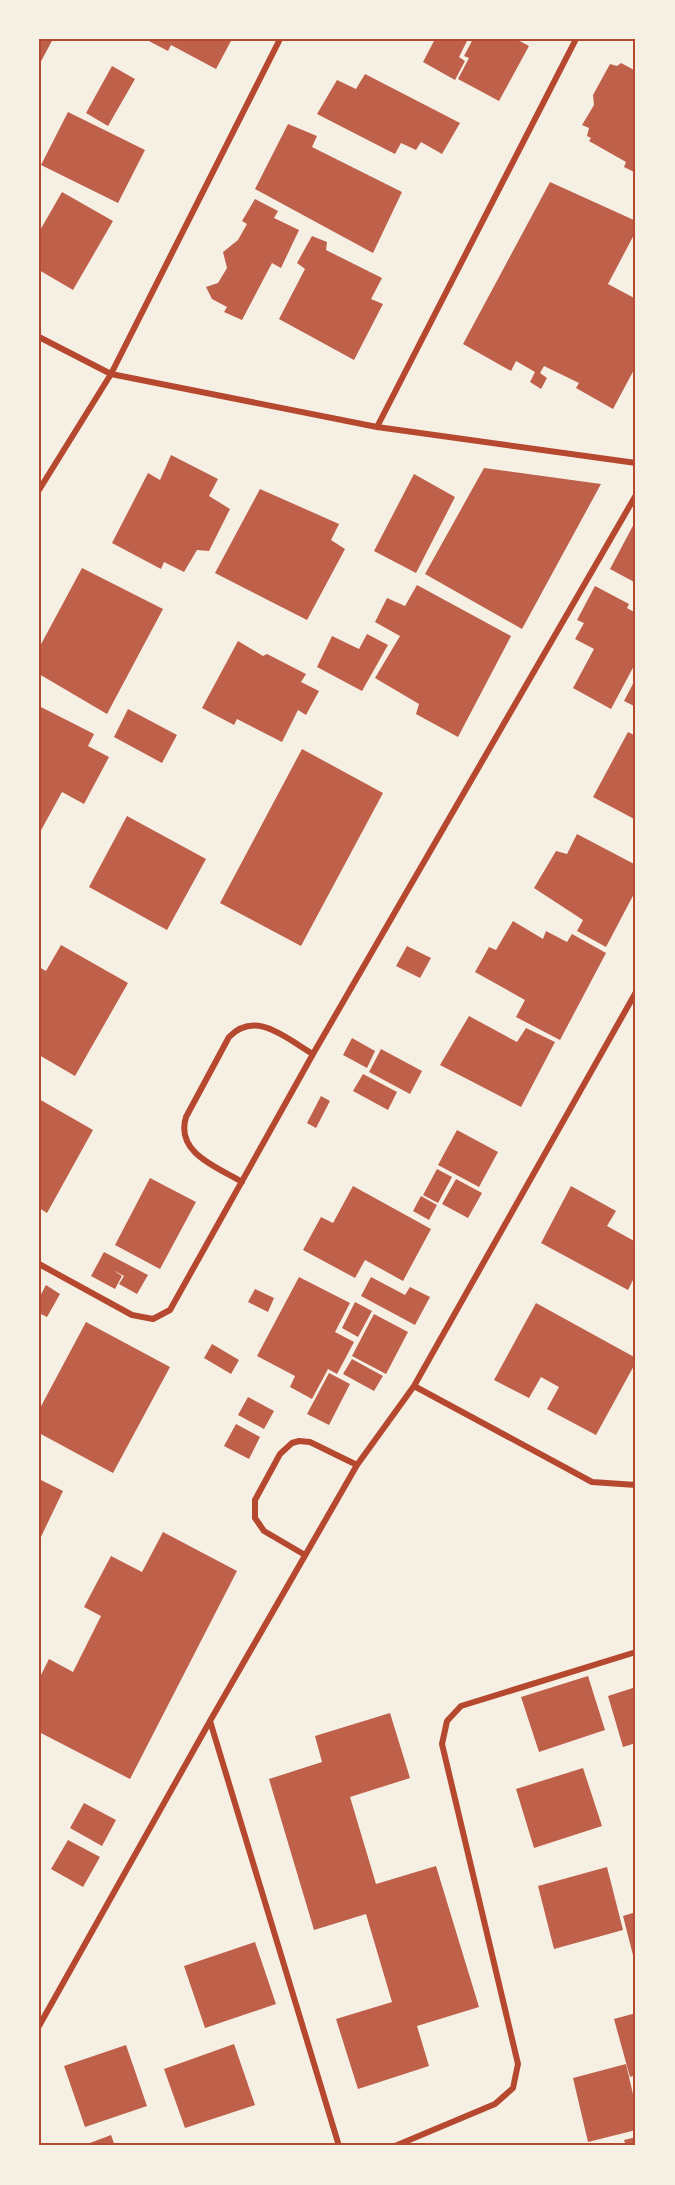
<svg xmlns="http://www.w3.org/2000/svg" width="675" height="2185" viewBox="0 0 675 2185" font-family="Rubik,sans-serif">
	<style>
		.building { fill: #bf614a }
		.lines { fill: none; stroke-linecap: round; stroke-linejoin: round }
		.minor { stroke: #b5482f; stroke-width: 6 }
		.neatline { fill: none; stroke: #b5482f; stroke-width: 2 }
	</style>
	<rect width="100%" height="100%" fill="#f6efe4"/>
	<!-- building -->
	<path class="building" d="M39 39H53L39 65Z
		M145 39H232L216 69 171 45 168 51Z
		M435 39H468L459 57 465 61 455 80 423 62Z
		M473 39H516L529 46 499 101 458 79 469 58 464 56Z
		M621 63 636 71V173L624 167 626 162 589 141 591 138 587 136 589 128 582 125 594 105 593 95 610 64 617 66Z
		M112 66 135 79 108 126 86 113Z
		M365 74 460 123 442 154 421 142 416 150 401 143 395 154 317 114 337 80 356 89Z
		M68 112 145 150 118 203 41 165Z
		M288 124 317 136 312 147 402 192 373 253 255 189Z
		M550 182 636 221V231L608 284 636 299V366L613 409 576 388 579 383 544 366 540 373 547 378 541 389 530 382 535 372 516 361 511 371 463 344Z
		M62 192 113 221 73 290 39 270V232Z
		M255 199 278 211 274 218 299 230 281 268 272 263 242 320 224 312 227 307 212 299 206 287 218 283 227 268 223 252 238 240 247 224 242 221Z
		M312 236 327 242 326 250 382 278 371 299 383 304 354 360 279 319 305 269 297 263Z
		M171 455 218 479 209 496 230 509 209 551 197 550 184 572 164 562 161 569 112 543 148 473 160 480Z
		M484 468 601 484 522 629 425 574Z
		M414 474 455 497 416 573 374 551Z
		M260 489 339 524 331 540 345 549 307 620 215 573Z
		M636 520V583L610 569Z
		M82 568 163 609 107 714 39 674V648Z
		M417 585 511 636 458 737 416 714 419 704 375 678 400 636 375 622 387 598 405 606Z
		M595 586 629 604 627 608 636 613V662L611 709 573 688 594 649 575 639 584 623 577 620Z
		M367 634 388 645 362 691 317 667 332 636 359 649Z
		M238 641 263 656 267 654 306 674 301 682 319 691 306 715 298 710 282 742 237 719 234 725 202 708Z
		M636 678V707L624 701Z
		M39 706 94 734 88 746 109 757 84 804 62 792 39 834Z
		M128 709 177 735 162 763 114 737Z
		M628 732 636 736V820L593 797Z
		M302 749 383 793 301 946 220 903Z
		M127 816 206 859 167 930 89 887Z
		M577 834 636 865V890L606 947 577 931 583 920 534 888 556 851 567 854Z
		M513 921 543 939 546 931 567 942 572 934 606 953 560 1040 516 1017 525 1000 475 972 489 947 496 950Z
		M61 945 128 983 75 1076 39 1055V967L46 971Z
		M407 946 431 958 420 978 396 966Z
		M469 1016 517 1042 526 1028 555 1042 521 1107 440 1065Z
		M352 1038 375 1051 367 1068 343 1055Z
		M381 1049 422 1071 410 1094 369 1072Z
		M363 1074 397 1092 388 1110 353 1091Z
		M321 1096 330 1101 316 1128 307 1123Z
		M39 1099 93 1130 47 1213 39 1208Z
		M457 1130 498 1152 479 1187 438 1165Z
		M437 1169 452 1177 438 1203 423 1195Z
		M150 1178 196 1202 160 1269 115 1245Z
		M456 1179 482 1193 468 1218 442 1204Z
		M353 1186 431 1229 403 1281 365 1260 355 1278 303 1250 321 1217 333 1223Z
		M571 1186 616 1211 607 1226 636 1242V1274L628 1290 541 1243Z
		M421 1196 437 1205 429 1220 413 1211Z
		M104 1252 148 1275 137 1294 119 1284 124 1276 113 1270 122 1276 115 1289 91 1276Z
		M299 1277 350 1303 335 1332 354 1342 337 1374 328 1369 312 1399 290 1387 295 1376 257 1356Z
		M371 1277 405 1295 410 1287 430 1297 415 1325 361 1296Z
		M46 1285 60 1294 47 1317 39 1313V1298Z
		M255 1289 274 1298 268 1312 248 1302Z
		M355 1302 372 1311 358 1337 342 1328Z
		M536 1303 636 1358V1362L596 1435 547 1409 559 1387 541 1377 529 1398 494 1380Z
		M374 1314 408 1332 386 1374 352 1356Z
		M86 1322 170 1367 113 1473 39 1433V1410Z
		M212 1344 239 1360 231 1374 204 1358Z
		M352 1359 383 1376 374 1391 343 1374Z
		M329 1373 350 1384 329 1425 307 1414Z
		M248 1397 274 1411 264 1429 238 1415Z
		M236 1424 260 1437 249 1459 224 1446Z
		M39 1479 63 1491 39 1541Z
		M163 1532 237 1571 130 1779 39 1732V1679L49 1659 73 1672 101 1616 84 1607 111 1556 142 1572Z
		M588 1676 605 1730 539 1752 521 1697Z
		M636 1687V1743L623 1747 608 1696Z
		M390 1713 410 1778 350 1797 376 1884 436 1866 479 2007 417 2026 429 2066 358 2089 336 2019 392 2002 366 1914 314 1930 269 1779 322 1762 315 1736Z
		M583 1768 602 1826 534 1848 516 1789Z
		M84 1803 116 1820 102 1846 70 1828Z
		M68 1840 100 1857 83 1887 51 1869Z
		M607 1867 623 1930 554 1949 538 1886Z
		M636 1912V1963H635L623 1916Z
		M255 1942 276 2004 205 2028 184 1966Z
		M636 2013V2075L630 2077 614 2019Z
		M234 2044 255 2105 185 2128 164 2069Z
		M126 2045 147 2106 85 2127 64 2066Z
		M626 2064 636 2107V2130L588 2142 573 2078Z
		M111 2135 115 2146H82Z
		M636 2137V2146H626L624 2140Z"/>
	<g class="lines">
		<!-- minor -->
		<path class="minor" d="M39 337 111 374 377 427 636 463
			M377 427 576 39
			M39 490 111 374 280 39
			M242 1182C217 1167 175 1153 186 1117L229 1037C256 1009 287 1039 313 1054
			M39 1264 132 1315 153 1319 170 1310 313 1054 636 495
			M414 1386 592 1482 636 1485
			M305 1555 264 1531 255 1518V1500L280 1454 292 1443 299 1441 310 1442 357 1465
			M210 1721 339 2146
			M39 2026 210 1721 357 1465 414 1386 636 992
			M395 2146 495 2104 513 2088 518 2064 442 1744 447 1721 461 1706 636 1652"/>
	</g>
	<!-- border -->
	<rect width="675" height="2185" fill="none" stroke="#f6efe4" stroke-width="81"/>
	<rect x="40" y="40" width="594" height="2104" class="neatline"/>
</svg>
